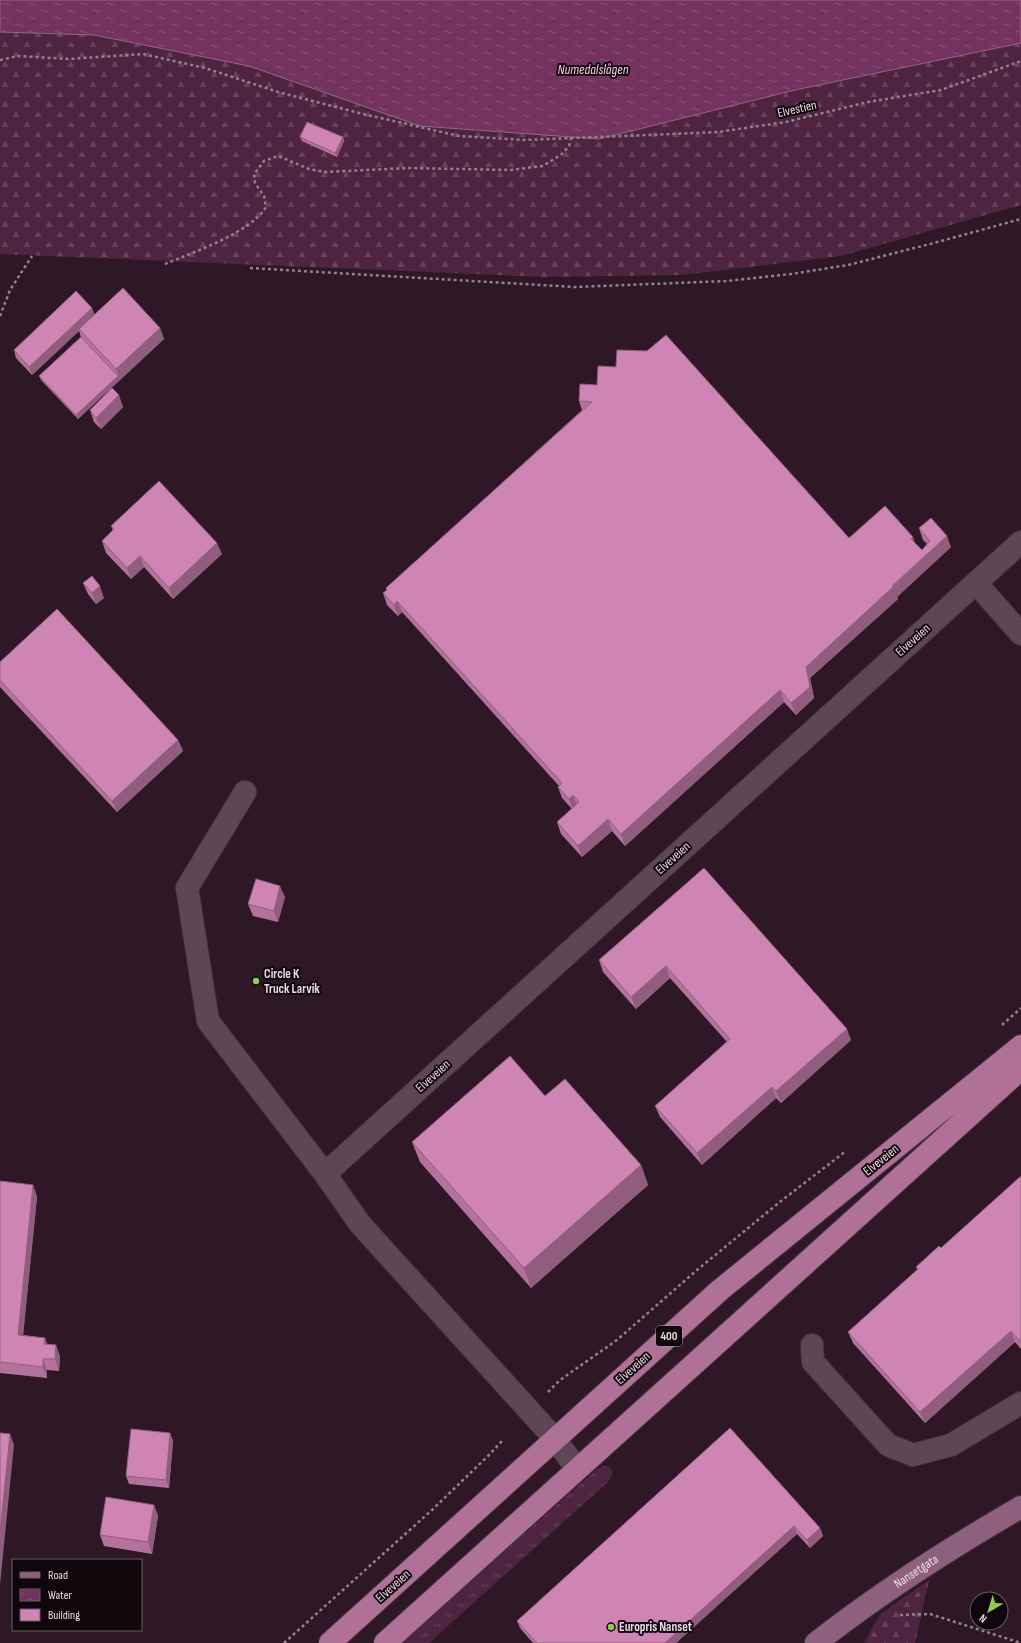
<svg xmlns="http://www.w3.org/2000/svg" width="1021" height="1643" viewBox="0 0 1021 1643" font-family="'Sofia Sans Condensed',sans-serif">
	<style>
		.grass { fill: url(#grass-tufts) }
		.forest { fill: url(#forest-firs) }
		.water { fill: url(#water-ripples); stroke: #976587 }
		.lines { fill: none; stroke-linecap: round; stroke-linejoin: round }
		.minor-casing { stroke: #44333e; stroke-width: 24 }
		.major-casing { stroke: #44333e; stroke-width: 24 }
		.highway-casing { stroke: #44333e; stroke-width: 24 }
		.path { stroke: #93818c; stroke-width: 2.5; stroke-dasharray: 3 3; stroke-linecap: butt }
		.minor { stroke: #5e4655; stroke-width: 22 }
		.major { stroke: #8f607e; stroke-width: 22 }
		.highway { stroke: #b07199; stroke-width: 22 }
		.wall { fill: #b2729b }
		.shaded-wall { fill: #915d7e }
		.building { fill: #cf85b4; stroke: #915d7e }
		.poi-dot { fill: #8cce45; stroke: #10070c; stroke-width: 1.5 }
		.labels { text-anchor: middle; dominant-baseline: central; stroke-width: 4; stroke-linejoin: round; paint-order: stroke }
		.shield { fill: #10070c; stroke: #a99ba3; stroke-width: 1 }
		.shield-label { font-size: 12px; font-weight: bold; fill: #eadbe4 }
		.street-label { font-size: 13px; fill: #eadbe4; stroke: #10070c }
		.poi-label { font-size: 13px; font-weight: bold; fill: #eadbe4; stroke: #10070c; text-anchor: start }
		.water-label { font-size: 14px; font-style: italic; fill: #f4cbe4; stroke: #10070c }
	</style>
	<defs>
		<pattern id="grass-tufts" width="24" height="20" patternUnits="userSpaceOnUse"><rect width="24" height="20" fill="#4e2440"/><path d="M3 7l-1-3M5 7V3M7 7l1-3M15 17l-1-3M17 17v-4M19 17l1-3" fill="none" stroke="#68435b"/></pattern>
		<pattern id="forest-firs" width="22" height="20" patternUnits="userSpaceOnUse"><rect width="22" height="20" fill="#4e2440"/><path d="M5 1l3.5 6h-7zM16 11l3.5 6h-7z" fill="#68435b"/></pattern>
		<pattern id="water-ripples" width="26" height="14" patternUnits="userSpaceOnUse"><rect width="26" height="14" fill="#74335f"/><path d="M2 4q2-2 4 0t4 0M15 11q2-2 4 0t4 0" fill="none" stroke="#885076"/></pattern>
	</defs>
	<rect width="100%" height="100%" fill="#2e1826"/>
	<!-- grass -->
	<path class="grass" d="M604 1466 610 1467 613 1474 608 1482 429 1643H401L597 1469Z"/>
	<!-- forest -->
	<path class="forest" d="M0 32 94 35 249 66 420 126 599 139 795 90 1021 43V205L841 256 682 275 545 277 0 254Z
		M929 1580 915 1643H864L880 1614Z"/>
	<!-- water -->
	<path class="water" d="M0 0H1021V43L795 90 599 139 420 126 249 66 94 35 0 32Z"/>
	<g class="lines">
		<!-- minor casing -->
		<g class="minor-casing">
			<path id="minor" d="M976 583 1021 634
				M245 792 187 888 208 1021 325 1174 360 1224 555 1439 577 1469
				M325 1174 1021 542
				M812 1345 813 1362 888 1445 913 1455 951 1445 1021 1403"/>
		</g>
		<!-- major casing -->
		<g class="major-casing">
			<g id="major">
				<path id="s1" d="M816 1643C881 1592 950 1548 1021 1507"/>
			</g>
		</g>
		<!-- highway casing -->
		<g class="highway-casing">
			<path id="highway" d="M330 1643 720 1290 1021 1046
				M385 1643 1021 1069"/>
		</g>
		<!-- path -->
		<path class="path" d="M0 60 18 56 69 59 143 54 205 68 278 92 363 114 459 136 525 140 718 132 786 122 868 102 941 90 1021 61
			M165 264C194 252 250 233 266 207L264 196 255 183 254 174 264 161 278 156 309 169 325 172 408 168 511 170 543 166 562 154 569 146 571 138
			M250 268 575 287 727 281 791 274 848 265 934 243 1021 219
			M0 316 10 290 32 256
			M1002 1025 1021 1008
			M548 1392 560 1380 617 1340 697 1270 781 1201 846 1151
			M900 1615 930 1614 1021 1643
			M284 1643 432 1510 489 1455 502 1441"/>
		<!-- minor -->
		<use href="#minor" class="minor"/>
		<!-- major -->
		<use href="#major" class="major"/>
		<!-- highway -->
		<use href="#highway" class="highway"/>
	</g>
	<!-- wall -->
	<path class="wall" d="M300 137H343L344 141 337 157 302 141Z
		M92 308 94 314 160 328 164 339 78 419 41 380 39 376 81 337 79 331 32 375 16 358 14 350Z
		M580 384 849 538 916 544 922 550 927 544 923 540 919 528 951 547 897 597 898 599 810 678 814 698 796 715 784 702 625 846 612 831 582 857 561 834 557 822 572 809 562 798 558 787 559 786 402 612 398 616 387 605 383 593 387 590 386 588 582 410 579 401Z
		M123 407 101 429 94 422 90 410Z
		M111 526 222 554 173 599 144 567 131 579 106 553 102 541 113 531Z
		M83 583 104 598 96 604 88 594Z
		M0 662 178 740 183 751 117 812 0 687Z
		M704 868 851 1040 781 1103 776 1098 702 1165 660 1117 655 1106 727 1042 670 978 636 1009 603 972 599 960Z
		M285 897 278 922 253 916 248 904Z
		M545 1096 641 1165 648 1185 531 1288 420 1162 412 1142Z
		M1021 1176V1349L1015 1342 925 1423 853 1343 848 1332 917 1270 916 1267 941 1248Z
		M0 1181 33 1185 37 1197 23 1335 45 1338 47 1344 60 1356 59 1371 47 1370V1378L0 1373Z
		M730 1428 820 1528 823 1536 810 1548 797 1534 676 1643H533L520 1628 517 1621Z
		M170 1433 173 1441 169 1488 129 1484 126 1476Z
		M154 1505 158 1516 152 1554 104 1546 100 1535Z"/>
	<!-- shaded-wall -->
	<path class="shaded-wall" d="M343 137 344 141 337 157 335 153Z
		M92 308 95 316 79 329V331L32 375 29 367Z
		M160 328 164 339 120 380 116 369Z
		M118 376 120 380 78 419 76 415Z
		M119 395 123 407 101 429 96 418Z
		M947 536 951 547 897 597 898 599 810 678 814 698 796 715 791 703 806 667Z
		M913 537 917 548 911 539Z
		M217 543 222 554 173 599 169 588Z
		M140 556 144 567 131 579 127 568Z
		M100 586 104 598 96 604 92 593Z
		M397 601 402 612 398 616 394 605Z
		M780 690 784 702 625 846 621 834Z
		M178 740 183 751 117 812 112 801Z
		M573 795 577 806 573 810 569 799Z
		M608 819 612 831 582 857 578 846Z
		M280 886 285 897 278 922 274 911Z
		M666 966 670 978 636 1009 631 997Z
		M847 1029 851 1040 781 1103 776 1091Z
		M772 1087 776 1098 702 1165 697 1153Z
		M641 1165 648 1185 531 1288 524 1268Z
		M33 1185 37 1197 22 1346 18 1335Z
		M1011 1331 1015 1342 925 1423 920 1412Z
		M45 1338 49 1349 44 1344Z
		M56 1345 60 1356 59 1371 55 1359Z
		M43 1359 47 1370V1378L43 1367Z
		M170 1433 173 1441 169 1488 166 1480Z
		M10 1434 14 1445 0 1585V1533Z
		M154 1505 158 1516 152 1554 148 1542Z
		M794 1526 797 1534 676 1643H665Z
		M820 1528 823 1536 810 1548 807 1540Z"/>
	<!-- building -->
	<path class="building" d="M307 122 343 137 335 153 300 137Z
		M123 288 160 328 116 369 79 329Z
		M76 291 92 308 29 367 14 350Z
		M666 335 849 538 885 506 913 537 911 539 922 550 930 541 919 528 931 518 947 536 892 586 893 587 806 667 810 687 791 703 780 690 621 834 608 819 578 846 557 822 579 802 573 795 569 799 558 787 562 783 397 601 394 605 383 593 387 590 386 588 592 402 579 401 580 384 597 385 598 366 616 367 617 350 647 351Z
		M81 337 118 376 76 415 39 376Z
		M112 388 119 395 96 418 90 410Z
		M159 481 217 543 169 588 140 556 127 568 102 541 114 529 111 526Z
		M92 576 100 586 92 593 83 583Z
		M57 609 178 740 112 801 0 680V662Z
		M704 868 847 1029 776 1091 772 1087 697 1153 655 1106 730 1039 666 966 631 997 599 960Z
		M256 879 280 886 274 911 248 904Z
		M510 1056 545 1096 565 1079 641 1165 524 1268 412 1142Z
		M1021 1176V1342L1011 1331 920 1412 848 1332 918 1269 916 1267 939 1246 941 1248Z
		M0 1181 33 1185 18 1335 45 1338 44 1344 56 1345 55 1359H43V1367L0 1362Z
		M730 1428 820 1528 807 1540 794 1526 665 1643H537L517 1621Z
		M131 1429 170 1433 166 1480 126 1476Z
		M0 1433 10 1434 0 1533Z
		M106 1497 154 1505 148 1542 100 1535Z"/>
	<!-- markers -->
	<g class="poi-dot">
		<circle cx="256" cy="981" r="4"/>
		<circle cx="611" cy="1627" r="4"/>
	</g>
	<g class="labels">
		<!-- shield labels -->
		<rect class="shield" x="656" y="1326" width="26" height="20" rx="3"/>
		<g class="shield-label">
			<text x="669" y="1336">400</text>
		</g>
		<!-- street labels -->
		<g class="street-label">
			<text transform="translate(797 109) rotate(-13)">Elvestien</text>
			<text transform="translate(913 640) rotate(-42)">Elveveien</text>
			<text transform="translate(673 858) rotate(-42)">Elveveien</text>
			<text transform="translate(433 1076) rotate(-42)">Elveveien</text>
			<text transform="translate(881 1160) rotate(-39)">Elveveien</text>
			<text transform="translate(633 1368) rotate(-42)">Elveveien</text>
			<text stroke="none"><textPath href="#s1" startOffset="123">Nansetgata</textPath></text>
			<text transform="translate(393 1586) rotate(-42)">Elveveien</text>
		</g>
		<!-- poi labels -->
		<g class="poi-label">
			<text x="264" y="974">Circle K<tspan x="264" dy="15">Truck Larvik</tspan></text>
			<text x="619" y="1627">Europris Nanset</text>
		</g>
		<!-- water labels -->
		<g class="water-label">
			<text x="593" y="69">Numedalslågen</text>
		</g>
	</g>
	<!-- legend -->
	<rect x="12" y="1559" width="130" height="72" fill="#10070c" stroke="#675c62"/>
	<rect x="20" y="1572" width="20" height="6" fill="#8f607e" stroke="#675c62"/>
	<text x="48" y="1579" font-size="12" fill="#eadbe4">Road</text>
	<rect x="20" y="1589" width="20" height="12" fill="url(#water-ripples)" stroke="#675c62"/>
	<text x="48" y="1599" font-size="12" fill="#eadbe4">Water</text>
	<rect x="20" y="1609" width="20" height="12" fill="#cf85b4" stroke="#675c62"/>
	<text x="48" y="1619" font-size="12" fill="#eadbe4">Building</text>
	<!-- north arrow -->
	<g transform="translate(989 1611) rotate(218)"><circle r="19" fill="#10070c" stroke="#675c62"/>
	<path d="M0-3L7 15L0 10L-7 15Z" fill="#8cce45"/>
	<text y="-6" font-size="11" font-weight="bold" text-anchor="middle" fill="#eadbe4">N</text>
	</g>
</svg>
